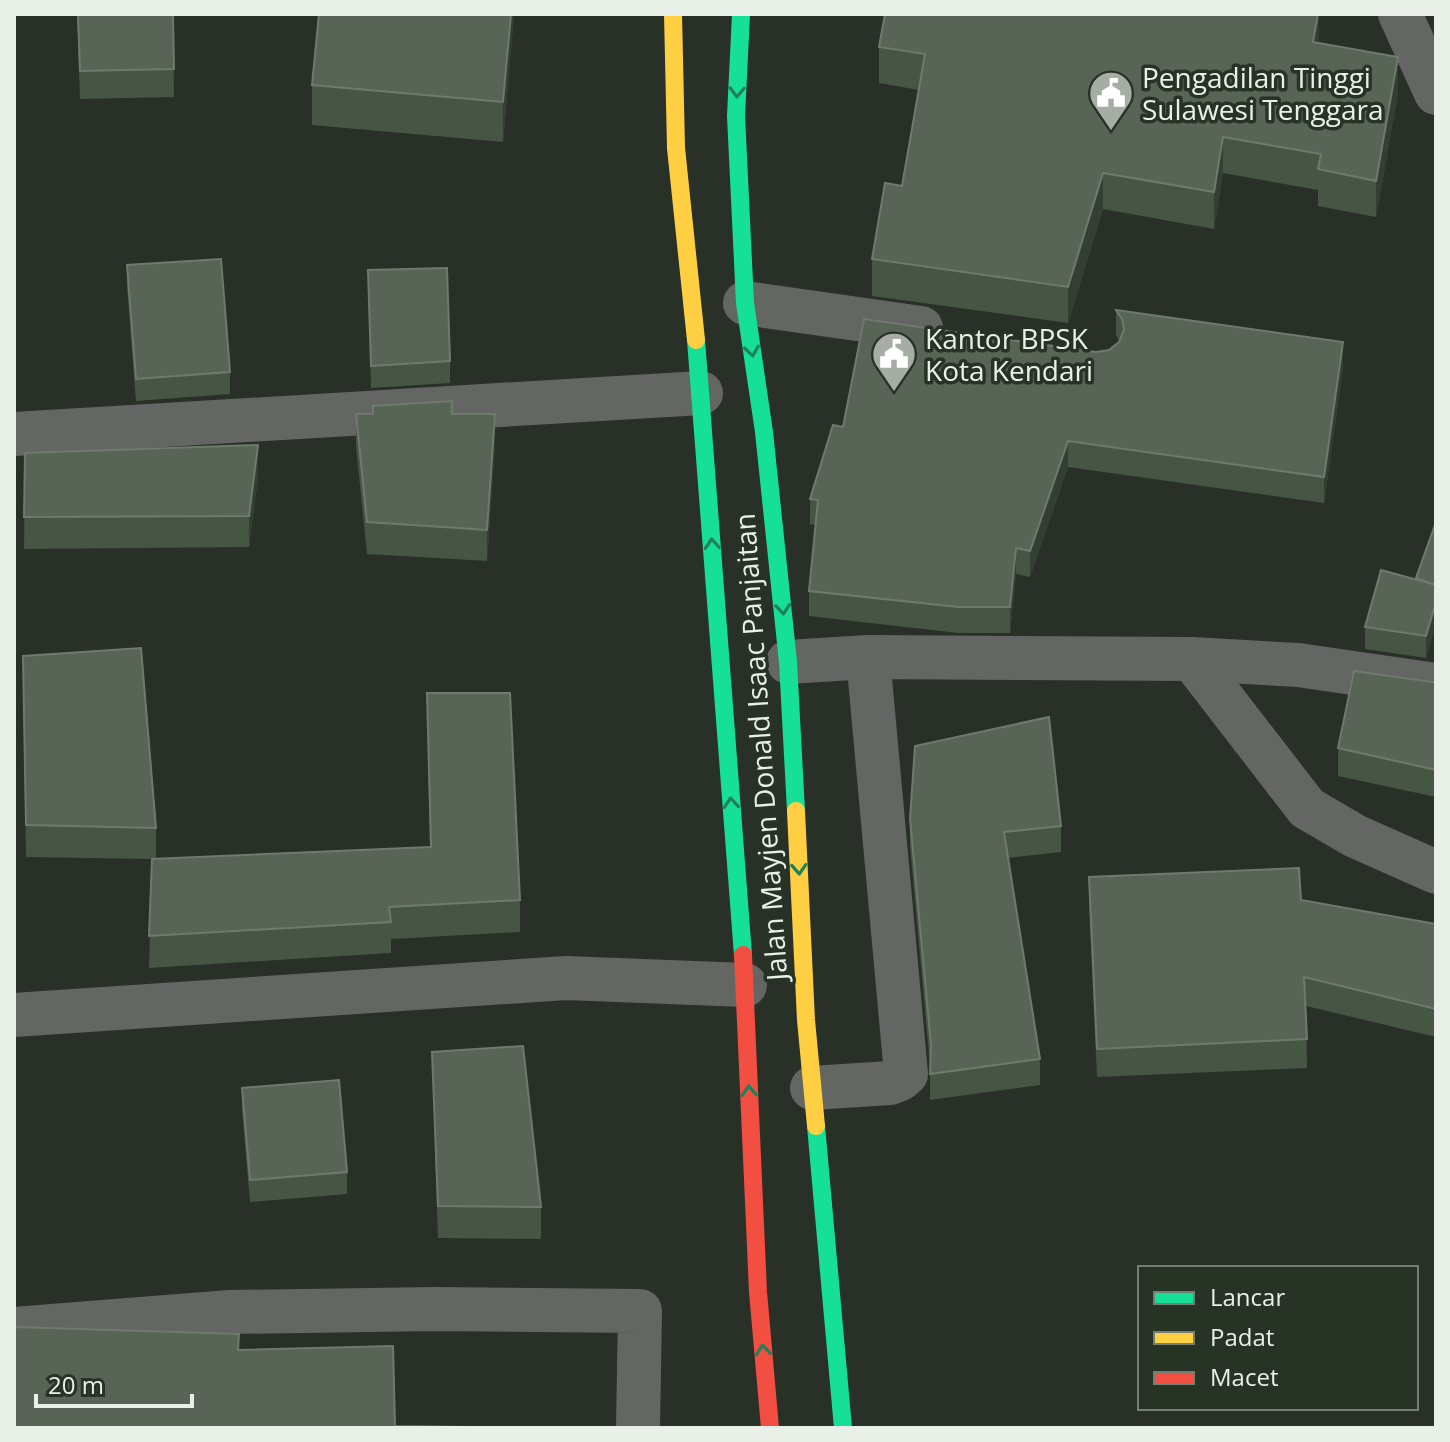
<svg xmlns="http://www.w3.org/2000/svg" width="1450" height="1442" viewBox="0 0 1450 1442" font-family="'Open Sans',sans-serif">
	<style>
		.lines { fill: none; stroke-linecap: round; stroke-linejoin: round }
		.street { stroke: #646663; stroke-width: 44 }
		.fast { stroke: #16e098; stroke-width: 18 }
		.slow { stroke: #ffcf43; stroke-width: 18 }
		.jam { stroke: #f24e42; stroke-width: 18 }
		.wall { fill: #465544 }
		.shaded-wall { fill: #333f32 }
		.building { fill: #586556; stroke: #6e7b6c; stroke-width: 2 }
		.oneway { stroke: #1f8159 }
		.labels { text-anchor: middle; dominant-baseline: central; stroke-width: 7; stroke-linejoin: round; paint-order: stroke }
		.poi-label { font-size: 28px; fill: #e8f0e7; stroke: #273325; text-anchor: start }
		.street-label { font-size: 28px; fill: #e8f0e7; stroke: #273325 }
	</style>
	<rect width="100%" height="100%" fill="#293028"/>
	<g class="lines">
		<!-- street -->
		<path class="street" d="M1400 14 1436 93
			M745 303 921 328
			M14 434 701 393
			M788 662 868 657 1192 659
			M1436 685 1298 665 1192 659 1307 808 1355 836 1436 872
			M14 1015 566 978 745 985
			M812 1088 890 1083 900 1079 906 1074 868 657
			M14 1329 230 1312 436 1309 640 1311 638 1428"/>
		<!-- fast -->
		<path class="fast" d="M741 14 736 116 745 303 764 432 788 662 796 811
			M696 340 743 955
			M816 1126 843 1428"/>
		<!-- slow -->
		<path class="slow" d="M673 14 676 148 696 340
			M796 811 806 1020 816 1126"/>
		<!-- jam -->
		<path class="jam" d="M743 955 758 1292 770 1428"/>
	</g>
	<!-- wall -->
	<path class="wall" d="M77 14H173L174 97 80 99Z
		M319 14H514L503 142 312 125V85Z
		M1319 43 1398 93 1376 217 1318 206V190L1223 173 1214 229 1103 209 1068 323 872 296V259L902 186 919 90 879 83V47Z
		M127 265 230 372V394L136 401 127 287Z
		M368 270 450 361V383L371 388Z
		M1116 310 1343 367 1324 503 1068 467 1030 577 1016 574 1010 633H958L809 616V591L815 525 810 524V499L843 427 1096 352 1109 350 1120 341 1116 335Z
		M1436 369V404H1435Z
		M356 414H452L495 446 487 561 367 554 356 446Z
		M25 453 258 477 249 547 24 549Z
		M1436 522V624L1426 658 1365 649V627L1416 580Z
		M1432 682H1436V797L1338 776V748Z
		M23 688 156 828V859L430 847 427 693 520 900V932L391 939V953L149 968 152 859 26 857Z
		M910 819 1061 826V852L1008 858 1040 1059V1085L930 1100V1065L910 846Z
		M1089 877 1301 900 1436 924V1037L1306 1006 1307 1068 1097 1077 1089 906Z
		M432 1052 541 1207V1239L438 1238Z
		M242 1088 347 1172V1194L250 1202 242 1110Z"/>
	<!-- shaded-wall -->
	<path class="shaded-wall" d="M511 14H514L503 142V102Z
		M1319 14V48L1313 42Z
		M1398 57V93L1376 217V181Z
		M1223 137V173L1214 229V192Z
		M1103 173V209L1068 323V287Z
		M1343 342V367L1324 503V477Z
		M495 414V446L487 561V530Z
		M1068 441V467L1030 577V551Z
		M258 445V477L249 547V516Z
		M1016 548V574L1010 633V607Z
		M1436 602V624L1426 658V636Z"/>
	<!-- building -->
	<path class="building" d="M78 14H173L174 69 80 71Z
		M319 14H511L503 102 312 85Z
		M885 14H1318L1313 42 1398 57 1376 181 1318 169 1321 154 1223 137 1214 192 1103 173 1068 287 872 259 885 183 902 186 925 54 879 47Z
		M221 259 230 372 136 379 127 265Z
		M447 268 450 361 371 366 368 270Z
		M1116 310 1343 342 1324 477 1068 441 1030 551 1016 548 1010 607H958L809 591 818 500 810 499 833 425 843 427 864 319 1096 352 1109 350 1119 342 1124 330 1122 319Z
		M452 401V414H495L487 530 367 522 356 414H373V406Z
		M258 445 249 516 24 517 25 453Z
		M1436 522V585L1416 578Z
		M1381 570 1436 585V602L1426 636 1365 627Z
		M141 648 156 828 26 825 23 656Z
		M1354 671 1432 682H1436V770L1338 748Z
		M427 693H510L520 900 389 907 391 922 149 936 152 859 431 847Z
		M1049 717 1061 826 1004 832 1040 1059 930 1074 931 1045 910 819 915 746Z
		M1299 868 1301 900 1436 924V1009L1304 977 1307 1039 1097 1049 1089 877Z
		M523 1046 541 1207 438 1206 432 1052Z
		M339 1080 347 1172 250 1180 242 1088Z
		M14 1327 239 1334 238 1350 393 1346 395 1426 537 1428H14Z"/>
	<!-- one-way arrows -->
	<defs><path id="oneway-chevron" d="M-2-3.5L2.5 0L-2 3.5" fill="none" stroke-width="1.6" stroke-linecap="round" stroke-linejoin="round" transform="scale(2)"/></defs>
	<g class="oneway">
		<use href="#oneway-chevron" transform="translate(737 92) rotate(92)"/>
		<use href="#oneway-chevron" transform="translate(752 351) rotate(82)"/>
		<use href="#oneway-chevron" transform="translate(712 544) rotate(-94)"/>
		<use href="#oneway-chevron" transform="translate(783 609) rotate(85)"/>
		<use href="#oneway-chevron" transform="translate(731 803) rotate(-94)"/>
		<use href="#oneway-chevron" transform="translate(799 869) rotate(87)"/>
		<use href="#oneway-chevron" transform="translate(749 1091) rotate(-92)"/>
		<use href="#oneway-chevron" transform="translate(763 1350) rotate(-95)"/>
	</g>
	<!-- icons -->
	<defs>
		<g id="civic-pin" transform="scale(2.3)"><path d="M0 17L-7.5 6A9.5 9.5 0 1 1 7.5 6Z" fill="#a5ada4" stroke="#273325"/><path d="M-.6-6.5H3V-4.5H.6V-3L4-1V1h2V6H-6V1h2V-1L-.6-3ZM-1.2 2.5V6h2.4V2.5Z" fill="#fff"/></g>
	</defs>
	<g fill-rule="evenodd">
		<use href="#civic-pin" x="1111" y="93"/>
		<use href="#civic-pin" x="894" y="354"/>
	</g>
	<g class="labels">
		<!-- poi labels -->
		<g class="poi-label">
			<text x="1142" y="77">Pengadilan Tinggi<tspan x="1142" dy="32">Sulawesi Tenggara</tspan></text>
			<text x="925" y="338">Kantor BPSK<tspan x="925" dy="32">Kota Kendari</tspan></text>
		</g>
		<!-- street labels -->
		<g class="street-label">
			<text transform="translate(760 747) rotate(-94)">Jalan Mayjen Donald Isaac Panjaitan</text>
		</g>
	</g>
	<!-- border -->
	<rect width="1450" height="1442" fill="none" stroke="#e8f0e7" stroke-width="32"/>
	<!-- legend -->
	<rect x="1138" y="1266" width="280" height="144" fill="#273325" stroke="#747f73" stroke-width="2"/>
	<rect x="1154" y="1292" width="40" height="12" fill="#16e098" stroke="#747f73" stroke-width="2"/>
	<text x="1210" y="1306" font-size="24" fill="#e8f0e7">Lancar</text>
	<rect x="1154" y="1332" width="40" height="12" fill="#ffcf43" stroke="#747f73" stroke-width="2"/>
	<text x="1210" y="1346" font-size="24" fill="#e8f0e7">Padat</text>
	<rect x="1154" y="1372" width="40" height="12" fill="#f24e42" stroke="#747f73" stroke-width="2"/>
	<text x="1210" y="1386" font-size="24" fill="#e8f0e7">Macet</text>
	<!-- scale -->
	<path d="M36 1394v12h156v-12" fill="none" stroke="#e8f0e7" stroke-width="4"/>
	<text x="48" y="1394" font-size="24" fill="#e8f0e7" stroke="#273325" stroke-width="6" paint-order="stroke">20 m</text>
</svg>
